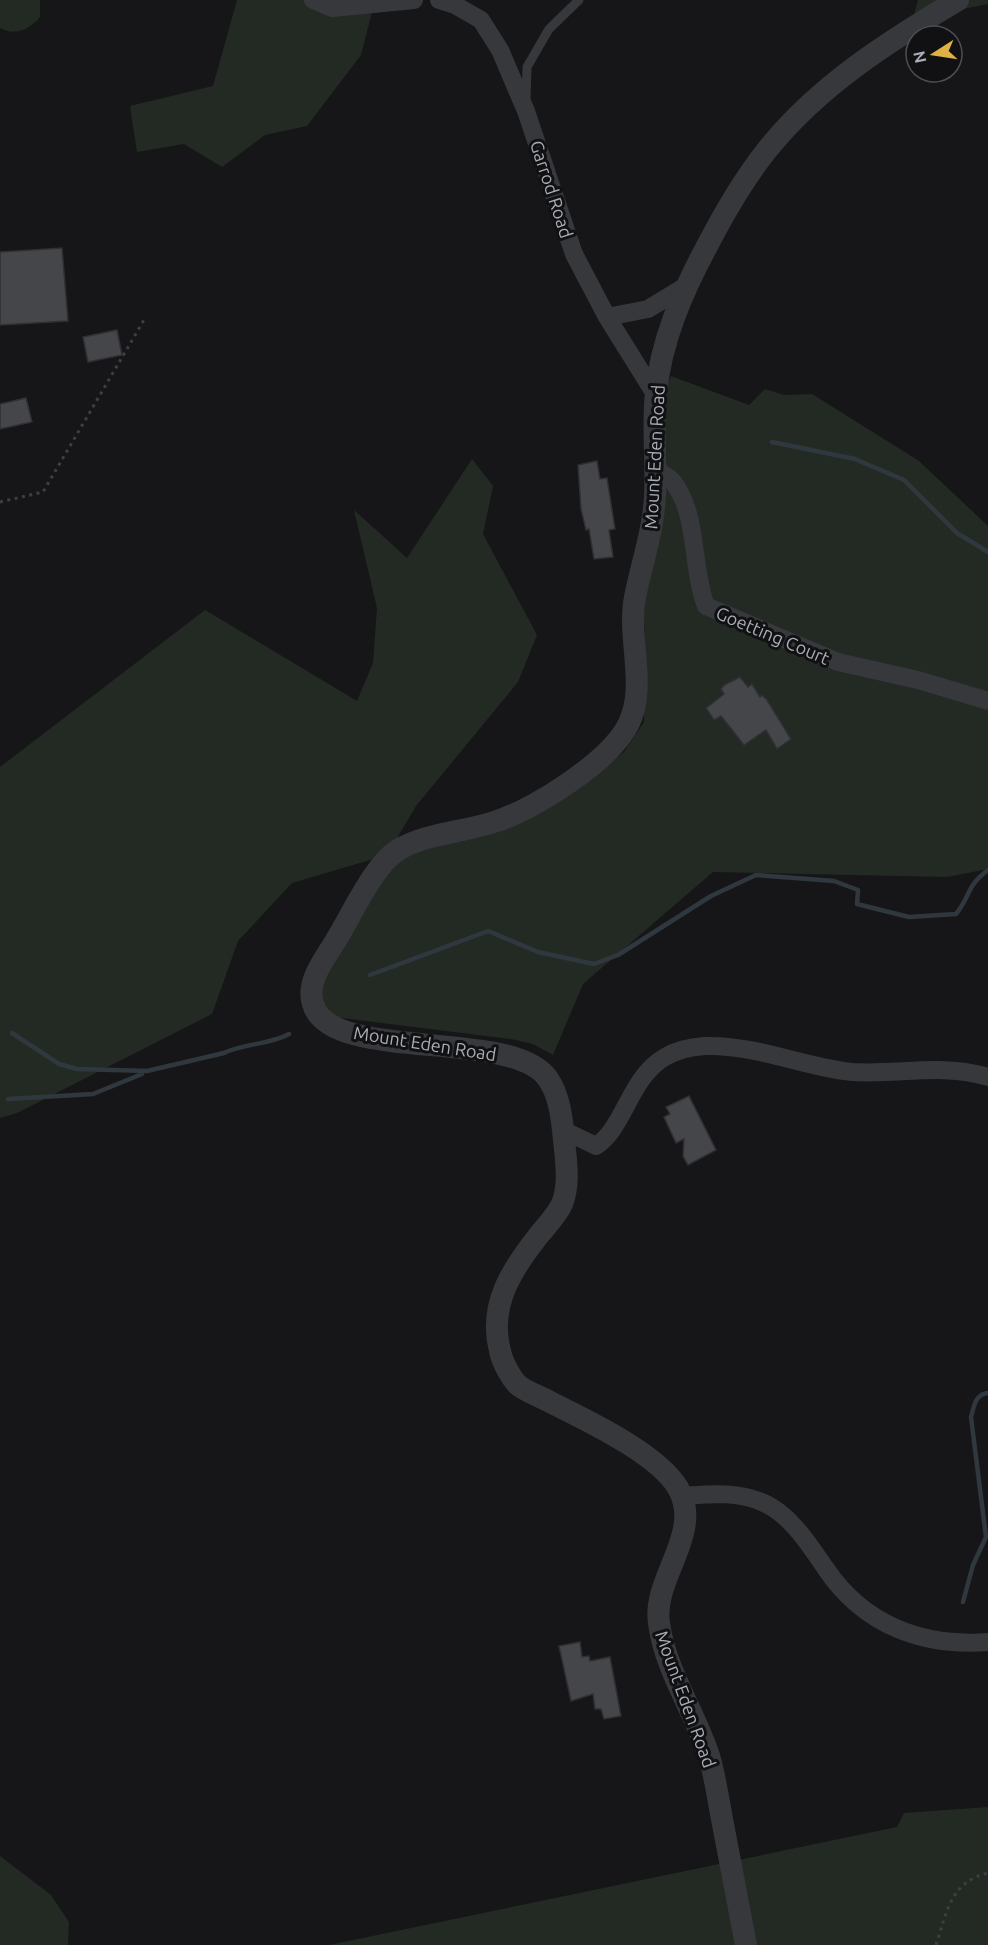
<svg xmlns="http://www.w3.org/2000/svg" width="988" height="1945" viewBox="0 0 988 1945" font-family="Ubuntu,sans-serif">
	<style>
		.green { fill: #232a24 }
		.lines { fill: none; stroke-linecap: round; stroke-linejoin: round }
		.stream { stroke: #30383f; stroke-width: 4.5 }
		.building { fill: #45464a; stroke: #303034; stroke-width: 1.5 }
		.path { stroke: #3e3f43; stroke-width: 3; stroke-dasharray: 3 4.5; stroke-linecap: butt }
		.service { stroke: #37383c; stroke-width: 9 }
		.minor { stroke: #37383c; stroke-width: 18 }
		.tertiary { stroke: #37383c; stroke-width: 22 }
		.labels { text-anchor: middle; dominant-baseline: central; stroke-width: 6; stroke-linejoin: round; paint-order: stroke }
		.street-label { font-size: 18px; fill: #a9adb6; stroke: #111113 }
	</style>
	<rect width="100%" height="100%" fill="#161618"/>
	<!-- green -->
	<path class="green" d="M0 0H40V17C29 30 15 36 0 28Z
		M237 0H375L361 55 307 126 265 135 222 167 184 144 137 152 130 106 213 86Z
		M918 0H988V4L913 19Z
		M671 376 749 405 765 389 784 395 812 394 919 461 988 526V869L947 877 713 872 583 984 553 1055 533 1044 511 1039 334 1017 319 999 321 977 391 854 559 799 624 752 644 722 645 633 642 597 661 397Z
		M472 459 493 486 483 534 537 635 518 682 416 806 387 855 292 883 238 941 212 1014 17 1113 0 1118V767L205 610 357 701 373 663 377 608 354 510 407 558Z
		M988 1807V1945H329L897 1827 904 1813Z
		M0 1856 51 1895 69 1922 68 1945H0Z"/>
	<g class="lines">
		<!-- stream -->
		<path class="stream" d="M772 442 855 459 904 480 957 533 988 552
			M370 975 488 931 538 952 594 964 618 955 711 896 756 875 834 881 858 890 857 904 909 917 956 914C971 895 967 885 988 870
			M12 1033 59 1064 77 1069 147 1071 224 1053C245 1043 269 1045 289 1034
			M8 1099 93 1094 142 1074
			M963 1602 973 1565 986 1537 971 1417C974 1407 975 1394 988 1393"/>
	</g>
	<!-- building -->
	<path class="building" d="M62 248 68 321 0 325V252Z
		M117 330 122 355 88 362 83 337Z
		M26 398 32 422 0 429V404Z
		M597 461 600 479 607 478 615 529 609 530 613 557 594 559 589 529 586 530 581 509 578 465Z
		M740 677 748 687 752 684 760 697 762 695 767 700 791 739 777 749 766 730 744 745 721 716 714 720 706 708 724 694 721 689 724 685Z
		M689 1096 716 1150 688 1165 683 1156 684 1139 676 1143 664 1117 670 1114 666 1107Z
		M580 1642 582 1657 589 1656 590 1661 610 1657 621 1716 604 1719 601 1709H595L593 1694 571 1701 559 1646Z"/>
	<g class="lines">
		<!-- path -->
		<path class="path" d="M0 502 43 492 144 320
			M936 1945C947 1912 950 1882 988 1873"/>
		<!-- service -->
		<path class="service" d="M526 99 527 67 549 29 579 0"/>
		<!-- minor -->
		<path class="minor" d="M313 0 332 8 414 0
			M439 0 455 5 481 20 500 50 526 111 574 254 607 317 655 394
			M607 317 648 309 686 286
			M655 469C661 473 670 477 674 483 699 518 691 567 706 606L838 662 918 680 988 701
			M563 1130 596 1146C625 1127 629 1078 665 1057 677 1050 690 1047 704 1046 754 1044 803 1067 852 1072 898 1075 943 1063 988 1077
			M683 1496C711 1494 738 1491 764 1503 791 1515 810 1546 826 1569 864 1625 922 1647 988 1642"/>
		<!-- tertiary -->
		<path class="tertiary" d="M746 1945C738 1903 730 1861 722 1819 718 1798 715 1776 709 1756 695 1712 665 1670 659 1623 652 1578 704 1533 678 1488 658 1454 588 1421 552 1403 542 1397 526 1392 518 1385 510 1377 502 1361 500 1351 488 1305 512 1269 539 1235 547 1225 557 1215 562 1204 570 1184 566 1161 564 1140 562 1120 560 1096 548 1079 513 1027 330 1064 313 1004 306 983 323 961 333 945 350 919 373 865 398 850 426 833 466 832 497 821 535 809 612 760 629 723 647 685 627 638 635 597 642 562 653 532 655 496 657 462 652 427 656 393 661 341 682 293 706 248 723 215 743 180 767 150 818 86 889 41 958 0"/>
	</g>
	<g class="labels">
		<!-- street labels -->
		<g class="street-label">
			<text transform="translate(552 189) rotate(72)">Garrod Road</text>
			<text transform="translate(654 457) rotate(-87)">Mount Eden Road</text>
			<text transform="translate(773 635) rotate(23)">Goetting Court</text>
			<text transform="translate(425 1043) rotate(9)">Mount Eden Road</text>
			<text transform="translate(686 1699) rotate(70)">Mount Eden Road</text>
		</g>
	</g>
	<!-- north arrow -->
	<g transform="translate(934 54) rotate(258)"><circle r="28" fill="#111113" stroke="#4e4f54" stroke-width="1.5"/>
	<path d="M0-4.5L10 22L0 15L-10 22Z" fill="#e0b246"/>
	<text y="-9" font-size="16" font-weight="bold" text-anchor="middle" fill="#a9adb6">N</text>
	</g>
</svg>
